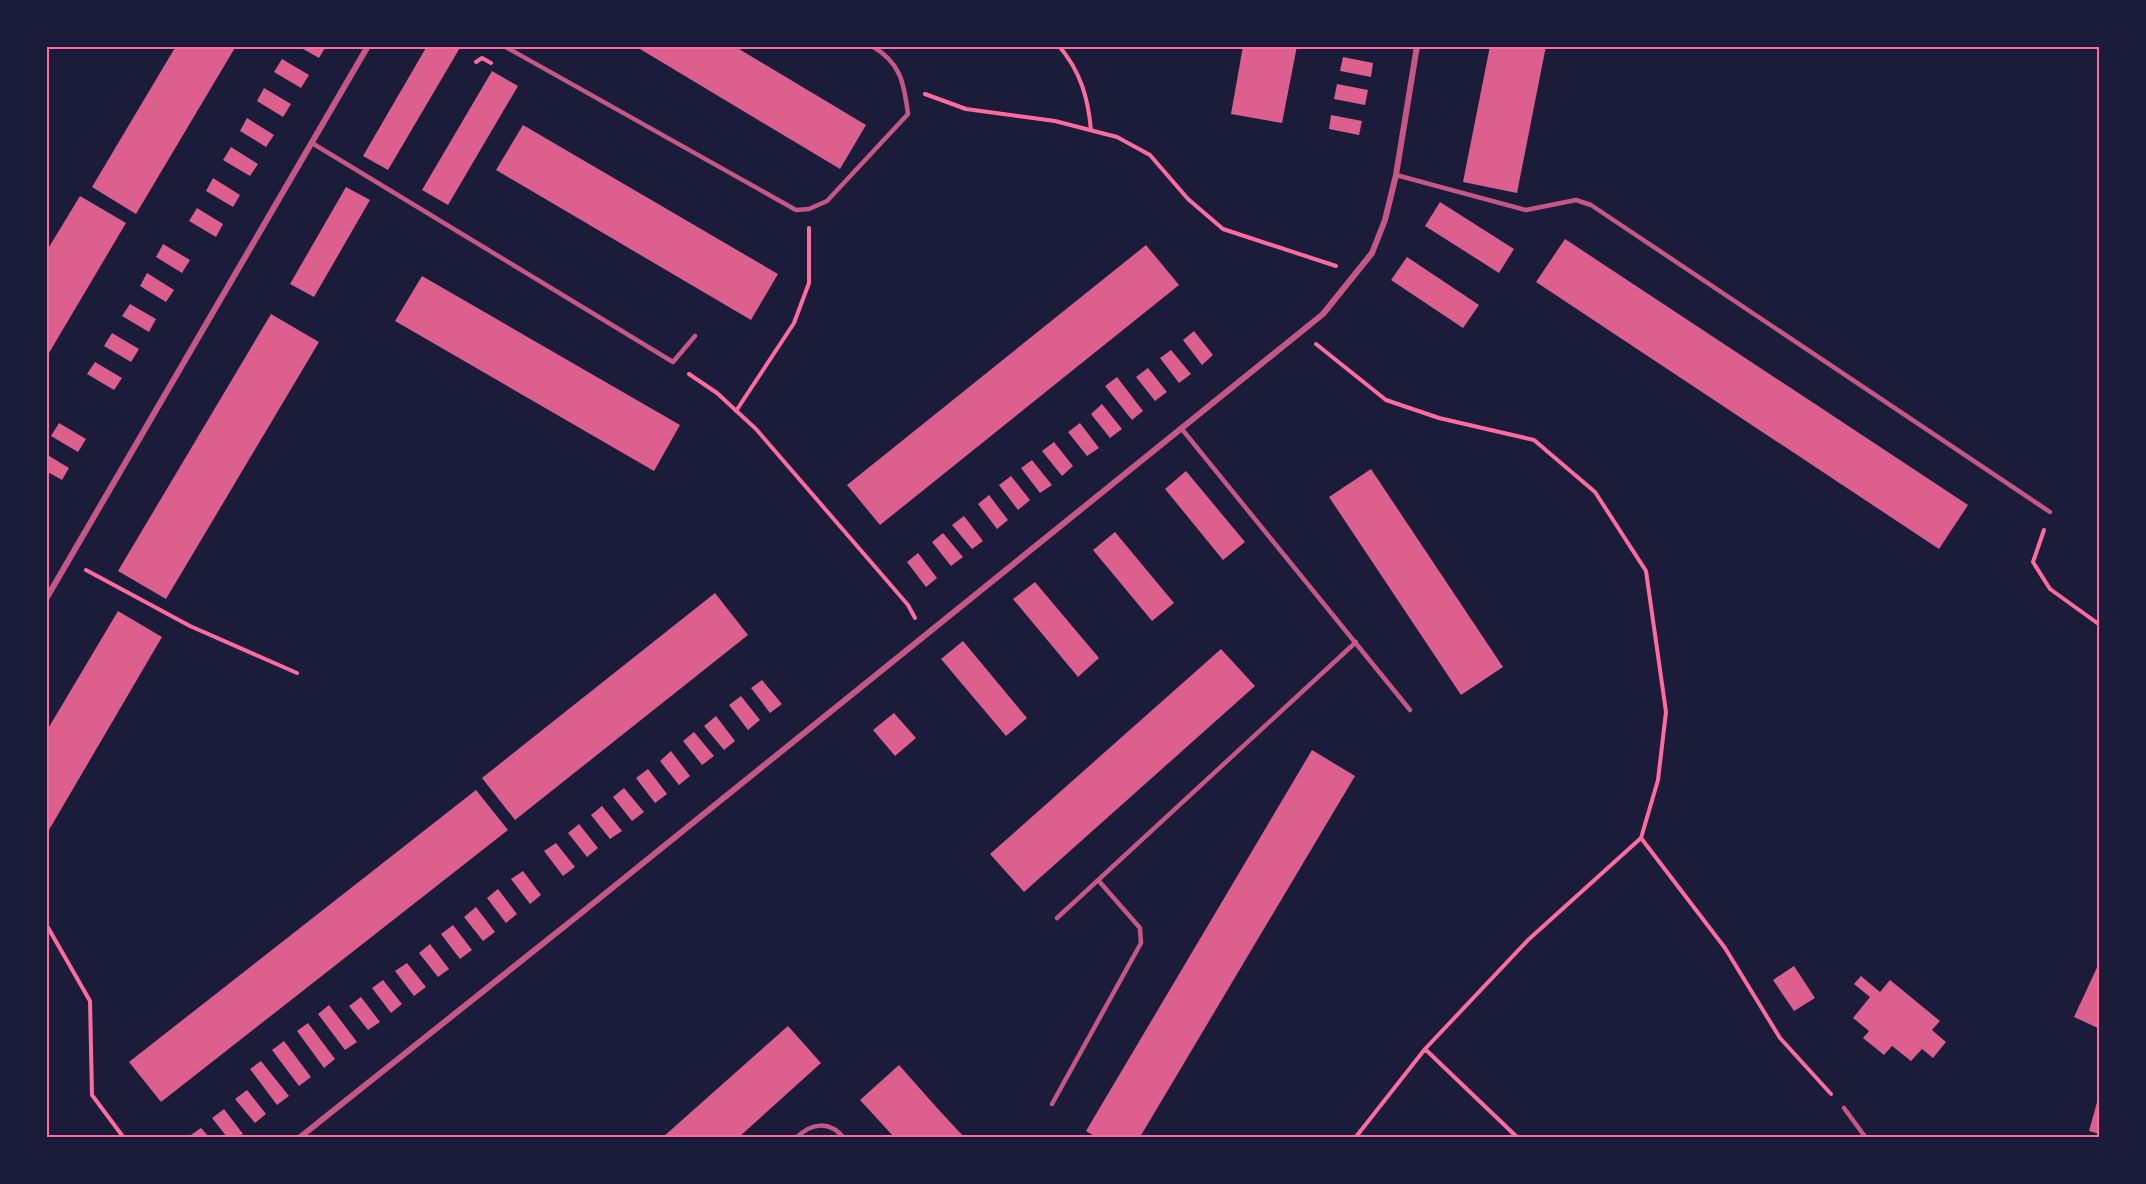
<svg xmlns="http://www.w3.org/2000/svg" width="2146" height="1184" viewBox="0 0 2146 1184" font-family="'Fira Sans Condensed',sans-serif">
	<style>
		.building { fill: #dd5f8e }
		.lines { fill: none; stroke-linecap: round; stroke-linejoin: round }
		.path { stroke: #ff6b9d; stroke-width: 4 }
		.service { stroke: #c65784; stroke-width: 4.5 }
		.minor { stroke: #c65784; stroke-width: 6 }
		.neatline { fill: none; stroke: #ff6b9d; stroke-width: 2 }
	</style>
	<rect width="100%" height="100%" fill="#1b1b3a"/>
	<!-- building -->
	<path class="building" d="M176 46H236L136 214 92 187Z
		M298 46H326L319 58Z
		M427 46H461L388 170 363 156Z
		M635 46H734L866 125 840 169Z
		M1243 46H1297L1282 123 1231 114Z
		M1490 46H1546L1517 193 1463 182Z
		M1343 57 1373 63 1371 77 1340 71Z
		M282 59 309 75 301 88 274 72Z
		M492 71 518 86 448 205 422 190Z
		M1337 84 1368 90 1365 105 1334 99Z
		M264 88 291 104 283 117 257 101Z
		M1331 115 1362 121 1359 135 1329 129Z
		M247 118 274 135 266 147 240 131Z
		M523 125 778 274 751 320 496 170Z
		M231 147 258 164 250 176 223 160Z
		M213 178 240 195 233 207 206 191Z
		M346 187 370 200 314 297 290 284Z
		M80 196 126 223 46 358V252Z
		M1440 202 1514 249 1499 273 1425 226Z
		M197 208 223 224 216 237 189 221Z
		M1565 239 1968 505 1939 549 1536 282Z
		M163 244 190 260 182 273 156 257Z
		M1146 245 1179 285 880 525 847 485Z
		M1407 257 1479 305 1463 328 1391 280Z
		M147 273 174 290 166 302 140 286Z
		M422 276 680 425 654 471 395 321Z
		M130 304 156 319 149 332 122 316Z
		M271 314 319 342 166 599 118 571Z
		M1194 331 1213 355 1202 365 1183 340Z
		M112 333 139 349 131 362 104 346Z
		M1171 350 1191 374 1179 383 1160 358Z
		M95 362 122 378 114 390 87 374Z
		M1148 368 1167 392 1155 401 1136 377Z
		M1117 377 1143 411 1132 420 1105 386Z
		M1102 404 1122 429 1110 438 1091 414Z
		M59 423 86 439 78 452 51 436Z
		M1080 423 1099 448 1087 456 1068 432Z
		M1054 442 1073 466 1062 476 1042 451Z
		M46 454 69 468 62 480 46 471Z
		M1032 460 1052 485 1040 493 1021 468Z
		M1371 469 1503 667 1461 695 1329 497Z
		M1186 471 1245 542 1223 560 1165 489Z
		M1011 476 1030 500 1018 510 999 485Z
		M989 495 1008 520 997 529 978 504Z
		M964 516 983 541 972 549 952 525Z
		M1115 532 1174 603 1152 621 1093 550Z
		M943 533 963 557 951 566 932 542Z
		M918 553 937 578 926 587 907 562Z
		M1035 582 1099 658 1078 677 1013 599Z
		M715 593 748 635 515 820 482 778Z
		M118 611 162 637 46 835V732Z
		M963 641 1027 718 1006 736 941 659Z
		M1221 649 1255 686 1024 892 990 854Z
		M762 680 782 704 770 713 751 688Z
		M741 696 760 720 748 730 729 705Z
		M894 713 916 738 895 756 873 730Z
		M716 716 735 741 724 750 704 726Z
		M694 732 714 756 702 765 683 741Z
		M1312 750 1355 776 1140 1137H1096L1086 1131Z
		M671 751 690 776 679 785 660 761Z
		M648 769 667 794 655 803 636 778Z
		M624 788 644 812 632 821 613 797Z
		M476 790 508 830 161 1102 129 1062Z
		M602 806 622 831 610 839 591 815Z
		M579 824 598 848 587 857 568 833Z
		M556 843 575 867 563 876 544 851Z
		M523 871 541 895 530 904 511 879Z
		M498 889 517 914 506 923 487 898Z
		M476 907 495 932 483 941 464 917Z
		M453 925 472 950 460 959 441 934Z
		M430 944 449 969 438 977 419 953Z
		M2100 961V1029L2074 1017Z
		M407 963 426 987 414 996 395 971Z
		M1794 966 1815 998 1794 1011 1773 980Z
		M1861 976 1880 992 1890 980 1940 1021 1932 1030 1946 1042 1933 1058 1922 1049 1911 1061 1892 1046 1884 1055 1863 1038 1869 1031 1853 1018 1870 997 1854 984Z
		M383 980 402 1004 391 1013 372 988Z
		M361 997 380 1022 368 1030 349 1006Z
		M329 1005 357 1042 345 1050 318 1014Z
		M308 1023 335 1059 324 1068 297 1031Z
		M788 1026 821 1063 739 1137H663Z
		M284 1041 311 1077 299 1086 272 1050Z
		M261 1061 289 1096 277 1105 250 1069Z
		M899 1065 938 1109 964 1137H894L860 1100Z
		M247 1090 266 1114 255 1123 235 1099Z
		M2099 1095H2100V1134L2089 1131Z
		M224 1109 243 1134 237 1137H227L212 1118Z
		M201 1128 209 1137H188Z"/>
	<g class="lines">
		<!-- path -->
		<path class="path" d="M1059 46C1081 72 1088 98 1091 130
			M476 62 482 58 491 63
			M925 94 966 109 1055 121 1117 137 1150 155 1188 199 1223 229 1336 266
			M1316 344 1386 400 1439 418 1534 440 1595 492 1646 571 1666 712 1658 780 1641 838 1725 948 1780 1038 1831 1094
			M689 374 717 393 756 429 908 605 915 618
			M736 411 794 323 809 283V228
			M2044 530 2033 562 2050 589 2100 625
			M86 570 190 626 297 673
			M46 924 90 1001 92 1095 124 1138
			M1425 1049 1518 1138
			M1355 1138 1425 1049 1528 940 1641 838"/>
		<!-- service -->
		<path class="service" d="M504 46 796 210 809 209 827 201 908 114C904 83 901 63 872 46
			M312 143 673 362 695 336
			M1396 175 1526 210 1576 200 1591 205 2050 512
			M1181 428 1410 710
			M1057 918 1356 642
			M1052 1104 1141 943 1140 928 1098 880
			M1844 1108 1866 1138
			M796 1138C811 1123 829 1120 844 1138"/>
		<!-- minor -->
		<path class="minor" d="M46 599 368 46
			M299 1138 575 918 1323 314 1372 253 1385 220 1396 175 1417 46"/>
	</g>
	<!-- border -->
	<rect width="2146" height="1184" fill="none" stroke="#1b1b3a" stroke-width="96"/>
	<rect x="48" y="48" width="2050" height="1088" class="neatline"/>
</svg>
